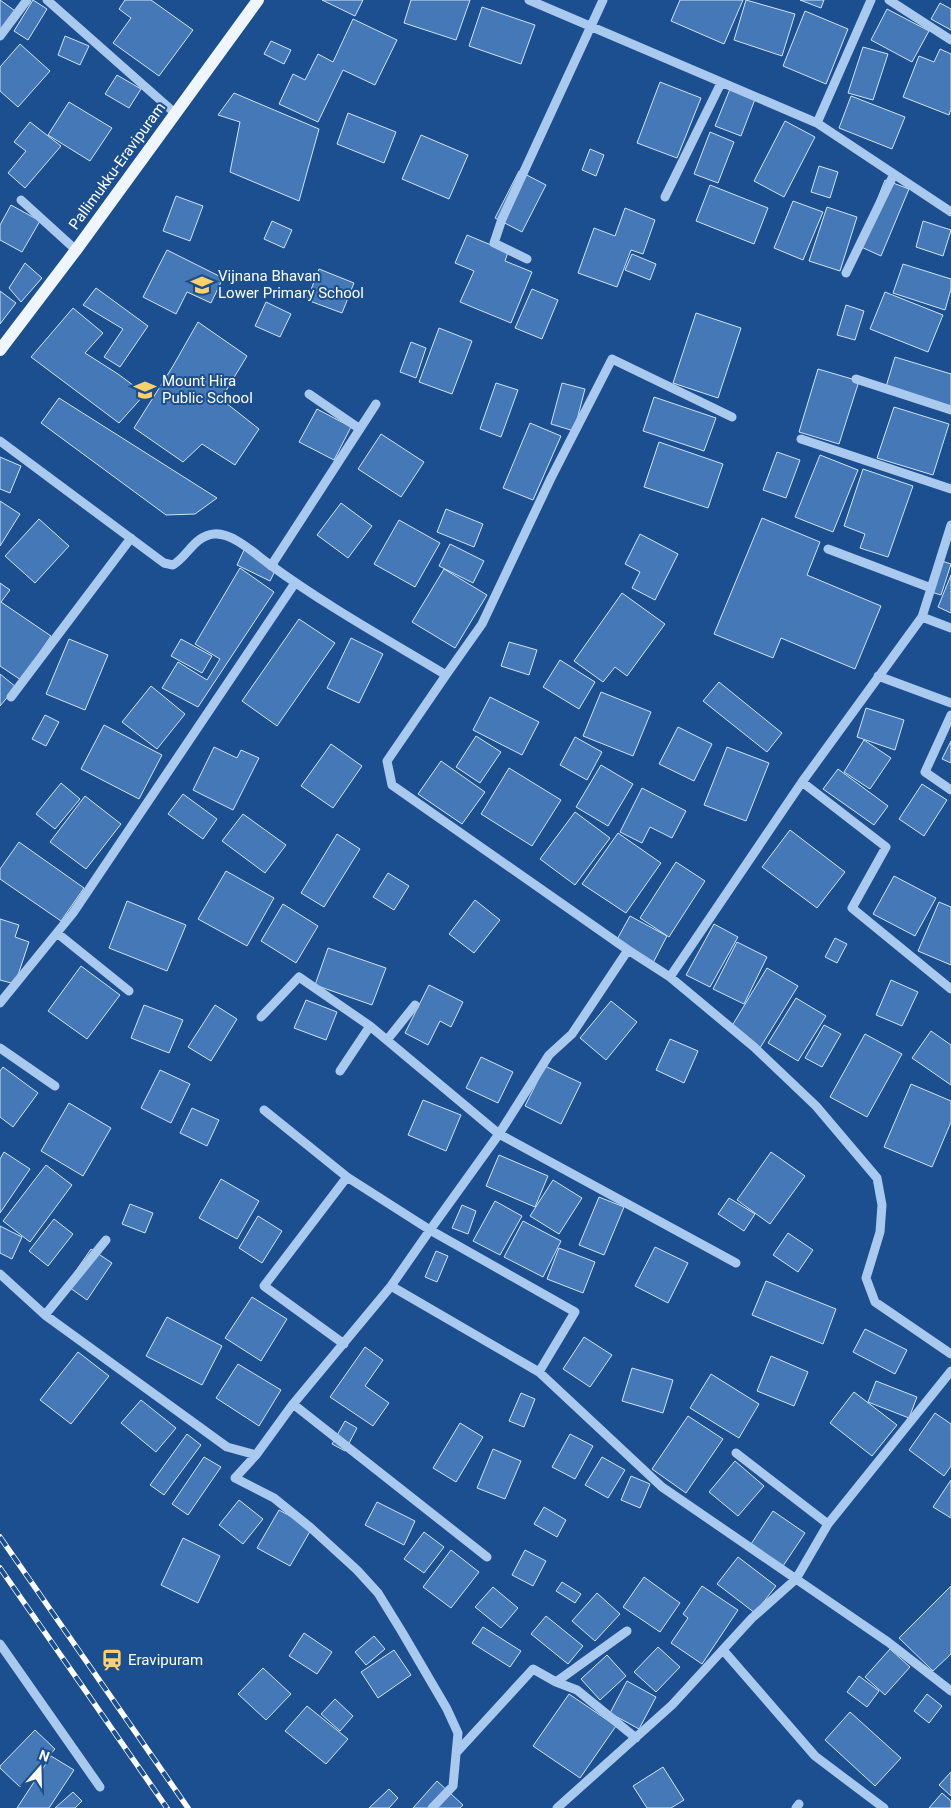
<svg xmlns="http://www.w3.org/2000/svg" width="951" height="1808" viewBox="0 0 951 1808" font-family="Roboto,sans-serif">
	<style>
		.building { fill: #4478b7; stroke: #cfe3fa }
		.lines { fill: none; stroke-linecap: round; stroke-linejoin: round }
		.minor { stroke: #a9c9ee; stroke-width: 9 }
		.major { stroke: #f0f6ff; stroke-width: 12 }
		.rail-casing { stroke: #fff; stroke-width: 5.5 }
		.rail { stroke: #1b4f8f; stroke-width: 4; stroke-dasharray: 11; stroke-linecap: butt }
		.labels { text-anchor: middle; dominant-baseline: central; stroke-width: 4; stroke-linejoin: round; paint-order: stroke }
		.street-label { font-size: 15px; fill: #fff; stroke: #1b4f8f }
		.poi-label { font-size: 15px; fill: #fff; stroke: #1b4f8f; text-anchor: start }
	</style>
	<rect width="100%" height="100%" fill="#1b4f8f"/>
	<!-- building -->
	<path class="building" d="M0 0 18 13 0 36Z
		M33 0 47 9 28 40 14 31Z
		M125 0H151L193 30 159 76 113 43 131 18 119 9Z
		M322 0H363L355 16Z
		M411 0H470L456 40 404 23Z
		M680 0H743L724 44 671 21Z
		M746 0 795 14 782 56 734 40Z
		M800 0H824L821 8Z
		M940 3 951 9V30L931 19Z
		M482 7 535 25 521 64 469 46Z
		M887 9 929 31 912 62 871 40Z
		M805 11 848 29 826 84 783 66Z
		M353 19 397 40 375 85 343 70 318 122 279 104 293 74 305 80 318 54 333 62Z
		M65 36 89 46 80 65 58 55Z
		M271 41 291 50 284 64 264 54Z
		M20 44 50 71 18 107 0 91V67Z
		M863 47 888 54 873 100 848 93Z
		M940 49 951 54V109L949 115 903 97 919 56 934 62Z
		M117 75 141 89 129 108 105 94Z
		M660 82 701 98 677 158 637 143Z
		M732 84 757 94 741 136 715 126Z
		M234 93 319 129 299 201 230 172 240 122 218 115Z
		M851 96 905 117 892 149 839 128Z
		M69 102 112 128 90 161 48 135Z
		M348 113 396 132 384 163 337 144Z
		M785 121 815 137 784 197 754 181Z
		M30 122 61 146 25 188 8 173 26 151 14 142Z
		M710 132 734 142 718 183 694 174Z
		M421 135 468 155 449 199 402 179Z
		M590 149 604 155 596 176 582 170Z
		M819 166 838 172 830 198 811 192Z
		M519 171 546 185 522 232 495 218Z
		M885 180 909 189 881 256 859 246Z
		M710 185 768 208 754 244 696 221Z
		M176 196 203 206 190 241 163 231Z
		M793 201 823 212 803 260 774 248Z
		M11 205 40 221 22 252 0 240V225Z
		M827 207 857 217 840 271 809 261Z
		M625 208 655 220 643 254 631 250 617 287 578 273 594 228 615 236Z
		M272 221 292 230 284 248 264 239Z
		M923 221 951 230 943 256 916 247Z
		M467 235 508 252 505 261 532 272 511 323 460 302 474 271 455 263Z
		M167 250 223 278 211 303 187 292 176 314 143 297Z
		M632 254 656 264 650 280 625 270Z
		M25 263 42 278 21 302 9 288Z
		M903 264 951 279V289L945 310 893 293Z
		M319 269 354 283 342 313 307 300Z
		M96 288 148 326 120 367 104 357 123 329 83 305Z
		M532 289 558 300 542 339 515 328Z
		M0 291 16 303 0 324Z
		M885 292 943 315 928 352 870 329Z
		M266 302 291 314 280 337 255 326Z
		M846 305 864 311 855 340 837 335Z
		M73 308 103 333 85 353 118 374 145 394 119 423 31 357Z
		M696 313 741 328 718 398 673 383Z
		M198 322 247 356 221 399 259 429 235 465 202 444 183 462 134 428 173 366Z
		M439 328 472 341 452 394 419 382Z
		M411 342 426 348 416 378 400 372Z
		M895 357 951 374V410L885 390Z
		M818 369 859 381 839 444 799 432Z
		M496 383 518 390 501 437 480 429Z
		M562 383 585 389 574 431 551 424Z
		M654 397 716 418 704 451 643 431Z
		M59 398 217 498 195 514 166 515 41 423Z
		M894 407 949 424 933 475 877 458Z
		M317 409 351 427 334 460 299 442Z
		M530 423 561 436 533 500 503 488Z
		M381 434 424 462 401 497 358 469Z
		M659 442 723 464 708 508 644 487Z
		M777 452 800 460 786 498 763 490Z
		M820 455 858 470 833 532 795 517Z
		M0 457 21 466 10 493 0 489Z
		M863 469 913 486 888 557 860 548 865 534 844 526Z
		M0 501 20 514 0 546Z
		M341 503 372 526 348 558 317 535Z
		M446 509 483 524 474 547 437 532Z
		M762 518 820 542 807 575 881 606 855 669 781 638 773 658 714 634Z
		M39 519 69 546 35 583 5 556Z
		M399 520 440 543 415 587 374 564Z
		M640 534 678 554 655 600 632 588 640 572 625 564Z
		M450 544 484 561 473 583 439 566Z
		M245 548 278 565 270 581 237 565Z
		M939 560 951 564 941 595 928 591Z
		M240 568 274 592 198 707 162 688 178 662 207 680 220 659 195 644Z
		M444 569 487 595 455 648 412 622Z
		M951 575V613L938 607Z
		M0 583 10 590 1 602 51 636 21 680 0 666Z
		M622 593 665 624 627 676 615 667 603 682 574 661Z
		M299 619 335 643 277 726 242 701Z
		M351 638 383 654 359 703 327 688Z
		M69 639 108 655 85 710 46 694Z
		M181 639 212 656 202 673 171 656Z
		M509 642 537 650 529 675 501 666Z
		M560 660 595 682 579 709 543 687Z
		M0 674 16 687 0 706Z
		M719 682 782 733 767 752 703 701Z
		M151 686 185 714 157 749 122 722Z
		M601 692 651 712 633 756 583 736Z
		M490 697 539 722 522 755 473 730Z
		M866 708 904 720 895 750 857 737Z
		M45 715 59 722 46 746 32 739Z
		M104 725 162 755 139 799 81 769Z
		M678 727 712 744 694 781 659 764Z
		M476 736 501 752 480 783 456 767Z
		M575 737 602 752 587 780 560 765Z
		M864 740 891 758 870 789 844 772Z
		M951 741V763L942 759Z
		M331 744 362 766 333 808 301 786Z
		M214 747 237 758 241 750 259 758 233 810 193 790Z
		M727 747 769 763 746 821 704 805Z
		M441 761 485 792 462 824 418 794Z
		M601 765 633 784 608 826 576 807Z
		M509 768 561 800 532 846 481 814Z
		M838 769 888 806 874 825 823 789Z
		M61 783 80 799 55 829 36 814Z
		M922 784 947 800 924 836 899 819Z
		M642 788 686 811 672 838 650 827 642 843 620 832Z
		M183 794 217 819 203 839 168 814Z
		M85 796 121 824 86 869 50 842Z
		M575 812 610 838 575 885 540 859Z
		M243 814 286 845 265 873 222 841Z
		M790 830 845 872 817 908 762 867Z
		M618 833 661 863 626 913 582 884Z
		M337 834 360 849 324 907 301 893Z
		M19 842 84 888 61 921 0 879V869Z
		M676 862 705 881 669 937 640 918Z
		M226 871 274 898 247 946 198 919Z
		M388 873 409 886 394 910 373 897Z
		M894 876 936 898 915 936 873 914Z
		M475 900 500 920 474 953 449 934Z
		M127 901 186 925 167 971 109 948Z
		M939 902 951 907V965L918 951Z
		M283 904 318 926 296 963 261 941Z
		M630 916 667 936 653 963 615 943Z
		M0 919 19 925 15 937 29 942 15 984 0 980Z
		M714 924 738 937 710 987 686 975Z
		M835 938 847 944 837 963 825 957Z
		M737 942 767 957 744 1004 713 989Z
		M328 948 386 968 372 1005 315 985Z
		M81 966 120 995 87 1039 48 1011Z
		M767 968 798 986 760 1048 730 1029Z
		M891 980 918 992 902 1026 876 1015Z
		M429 985 463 1002 451 1027 440 1021 428 1045 405 1033Z
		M796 998 826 1016 798 1061 768 1043Z
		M306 1000 337 1012 326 1040 294 1028Z
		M611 1001 637 1022 606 1060 580 1038Z
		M144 1005 183 1020 169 1053 131 1038Z
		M215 1005 237 1019 211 1061 188 1047Z
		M824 1025 841 1034 822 1067 805 1058Z
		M931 1031 951 1045V1085L912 1058Z
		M865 1034 902 1054 867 1117 830 1097Z
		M670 1039 698 1051 684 1083 656 1070Z
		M481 1057 513 1072 498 1103 466 1088Z
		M545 1066 581 1083 561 1124 525 1106Z
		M3 1067 38 1093 13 1127 0 1117V1071Z
		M160 1070 190 1084 171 1123 141 1108Z
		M911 1084 951 1101V1122L932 1167 884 1147Z
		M423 1100 461 1115 446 1151 408 1135Z
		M69 1103 111 1128 83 1176 41 1151Z
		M192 1108 219 1120 207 1146 180 1133Z
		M4 1152 30 1169 0 1213V1159Z
		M771 1152 805 1176 770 1224 737 1200Z
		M499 1155 548 1176 535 1207 486 1186Z
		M46 1165 72 1185 30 1242 3 1221Z
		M221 1179 259 1201 237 1239 199 1218Z
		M553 1180 582 1198 559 1234 530 1216Z
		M599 1197 624 1207 604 1255 579 1245Z
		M729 1198 755 1214 744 1231 718 1214Z
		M495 1201 522 1216 500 1255 473 1241Z
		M130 1204 153 1213 145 1233 122 1224Z
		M462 1205 476 1211 468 1234 452 1228Z
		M258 1216 282 1231 262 1263 239 1248Z
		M54 1219 73 1234 48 1266 29 1251Z
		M523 1221 561 1241 543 1277 504 1257Z
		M0 1226 22 1237 12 1259 0 1253Z
		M788 1233 813 1250 798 1272 773 1255Z
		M655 1247 688 1263 668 1303 635 1286Z
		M559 1248 595 1262 583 1293 547 1279Z
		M91 1249 112 1263 87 1300 66 1285Z
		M436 1251 448 1256 437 1282 425 1277Z
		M766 1281 836 1309 823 1344 752 1315Z
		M252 1297 287 1319 261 1361 225 1338Z
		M167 1317 222 1346 202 1385 146 1356Z
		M865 1329 907 1350 895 1374 853 1352Z
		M584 1337 612 1355 590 1387 563 1369Z
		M365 1347 383 1360 365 1386 389 1403 373 1426 330 1397Z
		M78 1352 109 1376 71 1424 40 1400Z
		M771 1356 808 1372 794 1406 757 1391Z
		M238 1364 281 1390 259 1426 216 1398Z
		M632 1368 673 1380 663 1413 622 1401Z
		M711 1374 759 1404 739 1438 690 1408Z
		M876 1381 917 1397 909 1418 868 1402Z
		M854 1392 897 1425 872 1456 830 1423Z
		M521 1393 535 1399 524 1427 509 1421Z
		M141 1400 176 1428 156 1452 121 1423Z
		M935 1413 951 1424V1466L944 1476 909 1450Z
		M688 1416 723 1439 686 1493 652 1469Z
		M345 1421 357 1428 345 1451 332 1444Z
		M460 1423 483 1437 456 1482 433 1468Z
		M187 1434 201 1445 164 1495 150 1485Z
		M570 1434 593 1446 575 1479 552 1467Z
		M493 1449 521 1461 505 1499 477 1488Z
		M204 1457 221 1467 188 1515 172 1504Z
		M602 1457 625 1470 608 1498 585 1485Z
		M735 1461 764 1486 738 1516 709 1492Z
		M631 1476 650 1484 640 1508 621 1500Z
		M951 1480V1518L933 1507Z
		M239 1500 263 1519 243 1544 219 1525Z
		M377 1502 415 1521 404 1545 365 1525Z
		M544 1507 566 1520 557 1537 534 1524Z
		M279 1510 312 1528 290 1566 257 1548Z
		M773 1511 805 1533 783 1566 751 1544Z
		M424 1532 444 1547 424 1573 404 1559Z
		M183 1538 220 1556 198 1603 161 1585Z
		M451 1550 479 1572 451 1608 423 1587Z
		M525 1550 546 1561 533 1586 512 1575Z
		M738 1557 776 1586 755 1613 717 1584Z
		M644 1577 680 1603 660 1632 623 1607Z
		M562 1582 581 1594 575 1603 556 1591Z
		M702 1586 738 1610 702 1664 671 1643 688 1618 683 1614Z
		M951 1586V1654L933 1671 899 1638Z
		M493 1587 518 1608 501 1628 475 1607Z
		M597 1593 620 1614 595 1641 572 1621Z
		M546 1616 583 1646 568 1664 531 1634Z
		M483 1627 521 1651 510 1667 472 1643Z
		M304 1633 332 1652 317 1674 289 1656Z
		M374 1636 385 1649 366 1665 355 1652Z
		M658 1647 680 1667 656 1692 634 1672Z
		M890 1649 910 1667 885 1695 865 1677Z
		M394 1650 411 1675 378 1698 361 1672Z
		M607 1655 626 1676 600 1700 581 1679Z
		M263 1668 291 1694 266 1720 238 1694Z
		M859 1676 879 1691 867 1707 847 1692Z
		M627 1681 656 1697 639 1729 610 1713Z
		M569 1694 616 1726 580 1778 533 1746Z
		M927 1694 942 1706 929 1723 914 1711Z
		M335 1699 353 1716 340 1731 321 1714Z
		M307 1706 348 1739 326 1764 285 1731Z
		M850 1712 901 1758 875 1786 825 1740Z
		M35 1730 55 1749 20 1787 0 1768V1766Z
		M51 1756 74 1770 49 1808H17Z
		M663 1767 684 1800 671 1808H647L633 1786Z
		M951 1772V1796L939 1785Z
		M437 1781 463 1805 460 1808H413Z
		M389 1789 398 1798 389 1808H369Z
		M73 1792 82 1801 75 1808H55Z
		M942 1793 951 1801V1808H929Z"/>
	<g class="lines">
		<!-- minor -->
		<path class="minor" d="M47 0 176 114
			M529 0 817 123 951 212
			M889 0 951 40
			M0 36 27 0
			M817 123 871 0
			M665 197 721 83
			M21 200 76 250
			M527 259 494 243 502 219 603 0
			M846 273 894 174
			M856 379 951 410
			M309 394 360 429
			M801 439 951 489
			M0 441 164 563 173 565C188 556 194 536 214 534 232 532 255 554 269 564 325 605 386 639 446 675L387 761 392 785 628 950 670 977 754 1047 816 1106 877 1178 882 1205 880 1232 866 1278 875 1302 951 1354
			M828 549 931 588
			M271 566 376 404
			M922 617 951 628
			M446 675 482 624 551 478 612 359 732 417
			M878 676 951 703
			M11 697 131 538
			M951 715 925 772 951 790
			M802 782 886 847 852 908 951 989
			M57 933 129 991
			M670 977 802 782 922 617 951 525
			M0 1003 73 913 295 583
			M261 1017 299 977 370 1026 499 1134 736 1263
			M387 1040 415 1005
			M0 1048 55 1086
			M340 1071 370 1026
			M264 1110 347 1177 264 1286 344 1344
			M347 1177 430 1230 575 1312 539 1372
			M0 1274 45 1315 227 1447 256 1455
			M391 1286 539 1372 662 1487 888 1642 951 1691
			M45 1315 106 1240
			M293 1404 487 1557
			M736 1453 828 1524
			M0 1644 100 1787
			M723 1650 815 1756 884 1808
			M556 1682 627 1631
			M456 1753 533 1669 556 1682 577 1690 636 1738
			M432 1808 453 1786 458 1733 447 1709 402 1632 378 1593 357 1570 311 1528 274 1498 235 1478 256 1455 293 1404 391 1286 430 1230 499 1134 549 1055 572 1034 628 950
			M557 1808 672 1705 752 1618 796 1579 828 1524 951 1371
			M796 1808 799 1804"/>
		<!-- major -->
		<path class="major" d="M0 350 76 250 258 0"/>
		<!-- rail casing -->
		<g class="rail-casing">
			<path id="rail" d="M0 1537 188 1808
				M0 1568 167 1808"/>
		</g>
		<!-- rail -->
		<use href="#rail" class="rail"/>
	</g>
	<!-- icons -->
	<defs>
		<g id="school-bare" transform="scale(1.725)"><path d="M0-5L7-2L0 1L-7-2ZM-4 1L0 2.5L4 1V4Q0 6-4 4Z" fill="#ffd166" stroke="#1b4f8f" stroke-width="2.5" paint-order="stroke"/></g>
		<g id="station-bare" transform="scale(1.725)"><path d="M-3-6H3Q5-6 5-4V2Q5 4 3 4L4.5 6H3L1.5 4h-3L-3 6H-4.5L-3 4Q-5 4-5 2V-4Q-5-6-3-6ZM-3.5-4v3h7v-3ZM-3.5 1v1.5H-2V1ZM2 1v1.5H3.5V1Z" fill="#ffd166" stroke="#1b4f8f" stroke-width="2.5" paint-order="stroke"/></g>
	</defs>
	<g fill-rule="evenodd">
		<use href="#school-bare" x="202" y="285"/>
		<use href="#school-bare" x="145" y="390"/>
		<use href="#station-bare" x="112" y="1660"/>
	</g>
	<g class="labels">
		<!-- street labels -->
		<g class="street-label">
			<text transform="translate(117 166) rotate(-54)">Pallimukku-Eravipuram</text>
		</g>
		<!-- poi labels -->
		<g class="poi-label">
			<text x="218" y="276">Vijnana Bhavan<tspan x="218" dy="17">Lower Primary School</tspan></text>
			<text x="162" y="381">Mount Hira<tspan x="162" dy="17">Public School</tspan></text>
			<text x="128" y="1660">Eravipuram</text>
		</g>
	</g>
	<!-- north arrow -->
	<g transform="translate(40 1768) rotate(20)" stroke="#1b4f8f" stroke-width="4" paint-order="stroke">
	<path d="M0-4L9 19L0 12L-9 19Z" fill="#ffffff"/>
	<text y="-8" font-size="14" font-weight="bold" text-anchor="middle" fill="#ffffff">N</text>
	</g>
</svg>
